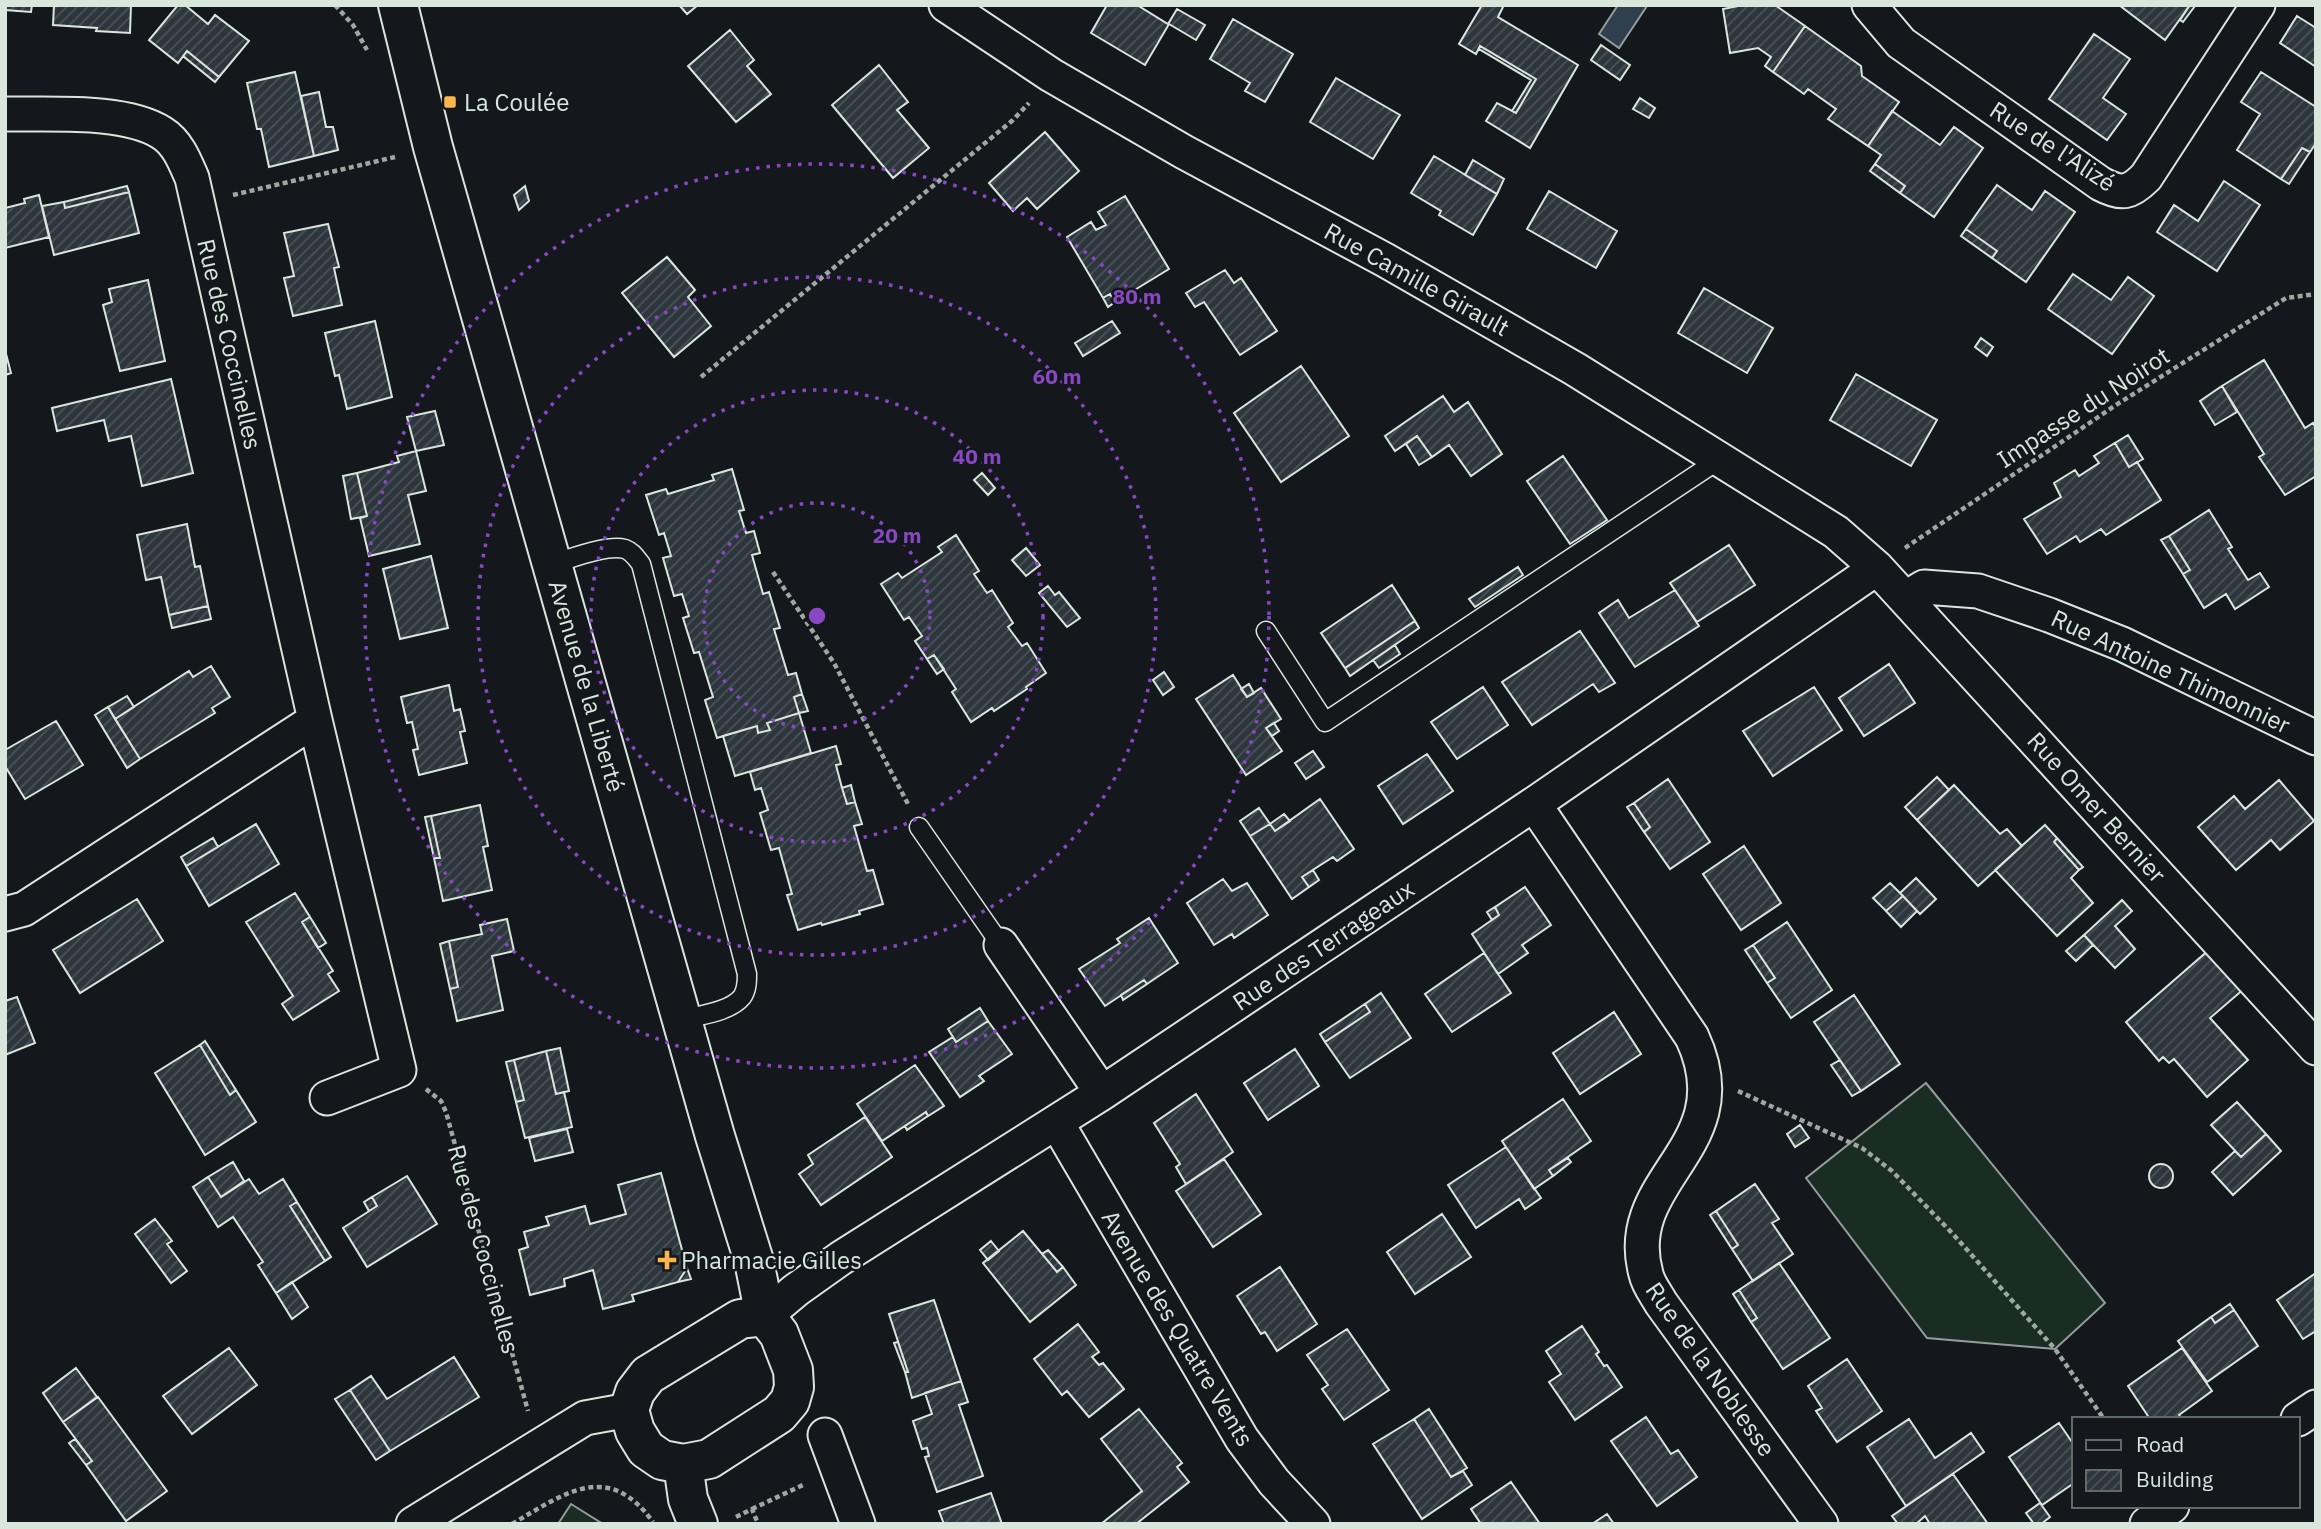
<svg xmlns="http://www.w3.org/2000/svg" width="2321" height="1529" viewBox="0 0 2321 1529" font-family="'IBM Plex Sans',sans-serif">
	<style>
		.grass { fill: #1a2d24; stroke: #939e99; stroke-width: 2 }
		.water { fill: #2f3f4d; stroke: #939e99; stroke-width: 2 }
		.building { fill: url(#building-hatch); stroke: #d8e6dc; stroke-width: 2 }
		.lines { fill: none; stroke-linecap: round; stroke-linejoin: round }
		.service-casing { stroke: #d8e6dc; stroke-width: 21 }
		.minor-casing { stroke: #d8e6dc; stroke-width: 37 }
		.tertiary-casing { stroke: #d8e6dc; stroke-width: 42 }
		.path { stroke: #9da8a2; stroke-width: 4.5; stroke-dasharray: 5 3.5; stroke-linecap: butt }
		.service { stroke: #14181c; stroke-width: 18 }
		.minor { stroke: #14181c; stroke-width: 33 }
		.tertiary { stroke: #14181c; stroke-width: 38 }
		.ring { fill: none; stroke: #8948c3; stroke-width: 3.5; stroke-dasharray: 3.5 7 }
		.poi-dot { fill: #ffb74d; stroke: #14181c; stroke-width: 2.5 }
		.labels { text-anchor: middle; dominant-baseline: central; stroke-width: 5; stroke-linejoin: round; paint-order: stroke }
		.poi-label { font-size: 24px; fill: #d8e6dc; stroke: #14181c; text-anchor: start }
		.street-label { font-size: 24px; fill: #d8e6dc; stroke: #14181c }
		.centre { fill: #8948c3; stroke: #14181c; stroke-width: 3.5 }
		.ring-label { font-size: 21px; text-anchor: middle; font-weight: bold; fill: #8948c3; stroke: #14181c; stroke-width: 5; stroke-linejoin: round; paint-order: stroke }
	</style>
	<defs>
		<pattern id="building-hatch" width="6" height="6" patternUnits="userSpaceOnUse" patternTransform="scale(1.75)"><rect width="6" height="6" fill="#2c363c"/><path d="M-1 1l2-2M0 6l6-6M5 7l2-2" fill="none" stroke="#4a5358"/></pattern>
	</defs>
	<rect width="100%" height="100%" fill="#14181c"/>
	<!-- grass -->
	<path class="grass" d="M1926 1083 2105 1303 2055 1349 1927 1338 1806 1178Z
		M571 1504 603 1524H558Z"/>
	<!-- water -->
	<path class="water" d="M1618 5 1647 6 1619 48 1599 34Z"/>
	<!-- building -->
	<path class="building" d="M5 5H32L31 12 5 10Z
		M54 5H131L130 33 96 31 97 28 53 25Z
		M178 5H185L208 24 215 15 249 41 219 77 187 51 178 63 149 40Z
		M679 5H698L687 14Z
		M1107 5H1137L1168 24 1177 9 1205 25 1196 40 1169 24 1145 65 1091 33Z
		M1482 5H1504L1498 17 1578 65 1530 148 1486 121 1497 103 1516 113 1536 79 1480 46 1476 54 1459 44Z
		M1743 5H1775L1805 26 1773 72 1765 66 1771 57 1758 48 1730 53 1723 9Z
		M2119 5H2190L2165 40Z
		M2190 5 2195 6 2183 22 2180 20Z
		M2297 16 2316 28V67L2280 43Z
		M1233 19 1293 54 1265 102 1245 91 1250 83 1210 59Z
		M1805 26 1861 66 1862 76 1899 102 1868 146 1828 119 1836 109 1808 89 1804 94 1773 72Z
		M730 30 754 60 747 66 771 94 736 122 688 66Z
		M2094 34 2130 59 2103 98 2126 114 2107 140 2049 99Z
		M1601 45 1630 65 1620 80 1591 60Z
		M1480 46 1536 79 1516 113 1512 111 1531 80 1479 49Z
		M187 51 219 77 215 82 183 56Z
		M879 65 908 102 897 110 929 148 893 178 832 105Z
		M295 72 314 156 269 167 261 129H257L247 83Z
		M2261 72 2316 107V143L2310 152 2302 148 2281 179 2237 150 2260 114 2241 102Z
		M1336 78 1400 115 1373 159 1310 122Z
		M319 92 326 127H333L338 150 314 156 301 96Z
		M1640 98 1655 108 1649 118 1633 109Z
		M1892 111 1940 145 1954 127 1983 148 1934 217 1900 193 1905 186 1875 164 1881 155 1868 146Z
		M1045 132 1079 171 1037 209 1027 198 1013 211 989 183Z
		M2302 148 2310 152 2289 184 2281 179Z
		M1434 156 1497 194 1473 235 1439 215 1441 211 1411 193Z
		M1473 160 1504 179 1497 194 1465 175Z
		M1875 164 1905 186 1900 193 1870 171Z
		M2224 181 2260 205 2217 271 2157 232 2174 205 2198 221Z
		M1997 185 2032 210 2045 191 2075 212 2026 282 1992 258 1997 251 1966 229Z
		M127 186 129 192 65 208 64 202Z
		M525 186 529 201 519 210 514 195Z
		M1549 191 1617 231 1596 268 1527 229Z
		M129 192 139 233 54 255 42 206 64 202 65 208Z
		M39 195 49 237 5 248V208L25 203 24 199Z
		M1125 196 1169 269 1115 302 1110 294 1103 298 1067 237 1091 222 1096 230 1106 225 1098 212Z
		M328 224 339 267 334 268 342 305 293 316 284 278 294 276 284 233Z
		M1966 229 1997 251 1992 258 1961 236Z
		M667 257 695 290 688 297 711 326 674 357 622 293Z
		M1225 270 1234 283 1241 278 1277 331 1240 355 1204 302 1195 307 1186 293Z
		M2073 274 2111 300 2128 277 2154 296 2112 354 2048 309Z
		M148 280 165 361 120 371 103 305 112 302 109 289Z
		M1704 288 1773 328 1747 373 1678 333Z
		M1110 294 1115 302 1108 307 1103 298Z
		M375 321 392 397 347 409 339 375 335 376 325 333Z
		M1112 321 1120 333 1083 356 1075 343Z
		M1981 338 1993 347 1987 356 1975 347Z
		M5 350 11 373 5 375Z
		M2264 360 2305 428 2313 423 2316 428V476L2285 495 2259 457 2264 454 2222 386Z
		M1301 366 1349 436 1281 482 1234 413Z
		M1856 374 1937 420 1911 466 1830 420Z
		M171 379 193 473 142 486 131 436 109 441 104 420 57 431 52 408Z
		M2222 386 2237 412 2215 425 2200 401Z
		M1443 396 1454 412 1468 402 1502 454 1471 476 1449 445 1432 457 1417 436 1395 451 1385 436Z
		M435 411 444 445 416 451 407 417Z
		M2128 435 2143 459 2129 467 2115 443Z
		M1417 436 1432 457 1419 465 1406 444Z
		M2115 443 2129 467 2137 462 2161 500 2106 535 2101 529 2080 542 2076 536 2047 554 2024 519 2061 497 2054 483 2075 470 2079 476 2099 463 2094 456Z
		M416 451 426 491 408 495 420 544 369 556 360 518 367 516 357 473 399 462 397 456Z
		M1563 456 1607 520 1570 544 1527 481Z
		M732 469 744 510 739 511 746 533 754 531 760 553 752 555 763 594 769 592 780 628 774 629 788 675 796 673 802 694 794 697 799 713 767 723 770 730 758 733 757 726 717 738 705 700 713 697 699 652 694 653 683 618 689 616 682 594 674 596 663 558 671 556 664 533 659 535 646 495 666 489 668 494 714 480 712 475Z
		M357 473 367 516 351 519 343 476Z
		M982 473 995 488 988 495 974 480Z
		M2209 510 2232 547 2228 549 2248 580 2260 573 2269 587 2235 609 2226 594 2204 608 2183 574 2190 570 2169 536Z
		M187 524 195 567 200 566 208 606 169 615 161 577 146 580 137 535Z
		M956 535 979 571 974 574 987 593 992 590 1013 623 1008 627 1022 646 1027 643 1046 673 1026 687 1027 689 994 711 992 708 971 722 952 692 956 689 934 655 927 659 915 641 922 636 909 617 904 620 881 584 898 573 902 578 942 552 938 547Z
		M2169 536 2190 570 2183 574 2161 540Z
		M1729 545 1755 585 1697 622 1670 583Z
		M1026 548 1040 565 1026 576 1012 560Z
		M431 556 448 628 400 639 383 569Z
		M1518 567 1523 575 1475 607 1469 599Z
		M1392 585 1415 621 1345 668 1321 633Z
		M1048 586 1055 595 1059 592 1080 618 1067 627 1039 593Z
		M1675 590 1699 626 1635 667 1599 613 1618 600 1629 618Z
		M208 606 211 619 172 628 169 615Z
		M1415 621 1419 628 1350 676 1345 668Z
		M1580 631 1615 683 1599 692 1593 684 1532 725 1502 682Z
		M1395 645 1400 654 1379 668 1373 660Z
		M934 655 944 669 937 674 927 659Z
		M1889 664 1915 703 1864 736 1839 698Z
		M211 666 230 697 212 708 215 713 140 759 115 719 189 671 193 677Z
		M1164 672 1174 687 1163 695 1153 680Z
		M1233 675 1247 697 1261 688 1281 719 1266 728 1282 751 1246 775 1196 699Z
		M1249 684 1254 693 1247 697 1241 689Z
		M449 685 454 711 460 709 465 731 460 732 467 763 419 775 413 750 418 749 412 722 407 723 401 697Z
		M1483 687 1508 725 1457 759 1431 722Z
		M1814 687 1842 730 1773 776 1743 731Z
		M802 694 808 711 799 713 794 697Z
		M127 696 134 707 115 719 108 707Z
		M108 707 140 759 127 768 95 715Z
		M799 713 811 753 735 776 723 736 757 726 758 733 770 730 767 723Z
		M56 721 83 765 25 799 5 766V750Z
		M1274 723 1279 731 1272 736 1266 728Z
		M836 746 841 764 836 765 842 788 847 804 855 802 862 824 854 826 867 871 873 870 883 904 859 911 860 914 822 925 821 923 798 930 787 895 792 894 779 848 771 850 760 813 768 810 761 788 755 790 750 772Z
		M1313 751 1324 767 1306 779 1295 763Z
		M1427 754 1453 791 1403 824 1378 786Z
		M1937 777 1949 790 1917 820 1905 807Z
		M1668 779 1710 842 1670 869 1644 832 1650 827 1634 803Z
		M2279 780 2314 821 2280 850 2271 840 2236 870 2198 827 2234 796 2245 809Z
		M851 785 855 802 847 804 842 788Z
		M1954 785 2000 834 2007 829 2022 846 1978 886 1917 820Z
		M1320 799 1354 849 1337 861 1333 857 1302 877 1309 887 1292 899 1250 836 1270 824 1275 831Z
		M1634 803 1650 827 1644 832 1627 807Z
		M480 805 488 846 483 847 492 890 443 901 434 858H440L431 816Z
		M1259 808 1270 824 1250 836 1240 821Z
		M1284 814 1290 821 1275 831 1270 824Z
		M431 816 440 858H434L425 817Z
		M256 824 279 864 209 906 186 866Z
		M2045 825 2057 838 2054 842 2079 870 2071 878 2093 903 2057 936 1995 870Z
		M213 838 218 847 186 866 181 857Z
		M2057 838 2083 867 2079 870 2054 842Z
		M1744 846 1781 903 1741 930 1703 874Z
		M1313 870 1319 880 1309 887 1302 877Z
		M1916 878 1936 899 1920 914 1900 893Z
		M1223 879 1232 891 1247 883 1268 915 1234 938 1232 934 1214 945 1187 903Z
		M1890 883 1903 896 1886 911 1873 898Z
		M1525 887 1551 925 1522 945 1528 953 1498 974 1472 934 1499 915 1495 907Z
		M295 893 310 917 302 922 333 971 328 974 339 991 293 1020 282 1004 293 996 246 922Z
		M1903 896 1917 911 1901 927 1886 911Z
		M137 899 163 941 80 993 53 950Z
		M2122 900 2132 911 2115 926 2135 949 2115 968 2084 935Z
		M1495 907 1499 915 1492 920 1487 912Z
		M310 917 326 943 318 948 302 922Z
		M1149 918 1178 963 1147 984 1144 980 1105 1006 1079 969 1120 943 1117 939Z
		M507 919 514 951 492 956 503 1010 457 1021 450 989 458 987 449 941 482 934 480 925Z
		M1787 922 1832 990 1791 1018 1767 983 1775 978 1753 945Z
		M2084 935 2093 945 2076 961 2066 951Z
		M449 941 458 987 450 989 440 944Z
		M1753 945 1775 978 1767 983 1745 950Z
		M2210 949 2245 988 2210 1018 2248 1060 2207 1097 2174 1059 2169 1063 2163 1057 2159 1061 2126 1022Z
		M1484 953 1511 993 1452 1032 1425 994Z
		M1144 980 1147 984 1123 1000 1121 995Z
		M1381 993 1411 1038 1350 1078 1325 1042 1370 1012 1365 1004Z
		M1854 995 1900 1064 1861 1091 1814 1022Z
		M17 997 35 1043 5 1055V1001Z
		M1365 1004 1370 1012 1325 1042 1320 1034Z
		M980 1008 988 1021 956 1042 948 1029Z
		M1614 1012 1641 1054 1580 1094 1553 1053Z
		M988 1021 1012 1054 979 1076 984 1081 960 1097 929 1052 953 1037 956 1042Z
		M205 1041 236 1090 230 1095 200 1045Z
		M200 1045 230 1095 236 1090 256 1122 205 1155 155 1073Z
		M560 1048 569 1091 556 1094 546 1051Z
		M1295 1049 1319 1086 1268 1120 1244 1083Z
		M546 1051 556 1094 564 1092 572 1127 525 1138 516 1102 524 1100 514 1060Z
		M514 1060 524 1100 516 1102 506 1062Z
		M1840 1060 1861 1091 1852 1096 1831 1065Z
		M915 1065 944 1106 928 1116 926 1112 882 1141 857 1104Z
		M1196 1094 1233 1152 1186 1184 1176 1167 1180 1164 1154 1123Z
		M1563 1099 1591 1141 1549 1170 1553 1176 1534 1189 1502 1141Z
		M2237 1102 2266 1134 2241 1157 2211 1125Z
		M926 1112 928 1116 907 1130 905 1126Z
		M865 1117 892 1157 821 1205 799 1174 813 1164 808 1155Z
		M1800 1125 1809 1138 1795 1147 1787 1134Z
		M567 1129 573 1152 535 1161 529 1138Z
		M2266 1134 2281 1151 2233 1195 2212 1172 2235 1151 2241 1157Z
		M1506 1147 1541 1198 1525 1209 1519 1199 1476 1228 1448 1185Z
		M1568 1158 1571 1162 1553 1176 1549 1170Z
		M1224 1159 1261 1214 1213 1247 1176 1191Z
		M233 1162 244 1181 221 1197 208 1177Z
		M2149 1176a12 12 0 1 1 24 0a12 12 0 1 1-24 0Z
		M661 1173 687 1268 678 1282 632 1295 634 1301 603 1309 593 1270 564 1279 565 1286 530 1295 519 1250 528 1247 524 1232 549 1225 546 1217 585 1206 590 1224 626 1214 618 1185Z
		M407 1176 437 1224 367 1267 343 1228 377 1206 372 1197Z
		M208 1177 221 1197 249 1179 259 1194 283 1179 297 1202 290 1206 325 1261 276 1293 258 1265 263 1262 233 1217 218 1227 193 1187Z
		M1755 1184 1779 1219 1772 1223 1793 1254 1753 1281 1732 1249 1738 1245 1716 1211Z
		M372 1197 377 1206 369 1211 364 1202Z
		M297 1202 331 1257 325 1261 290 1206Z
		M1716 1211 1738 1245 1732 1249 1710 1215Z
		M1442 1214 1471 1257 1415 1294 1387 1252Z
		M155 1219 172 1241 167 1244 187 1271 171 1283 135 1234Z
		M1023 1231 1057 1272 1063 1267 1076 1285 1030 1322 983 1263Z
		M991 1241 999 1251 988 1260 980 1250Z
		M1048 1250 1063 1267 1057 1272 1042 1254Z
		M1779 1263 1830 1338 1783 1369 1751 1322 1757 1318 1739 1290Z
		M1280 1267 1317 1324 1277 1351 1265 1332 1261 1334 1237 1296Z
		M687 1268 691 1279 678 1282Z
		M2316 1273V1331L2303 1339 2277 1300Z
		M292 1282 308 1307 292 1319 276 1293Z
		M1739 1290 1757 1318 1751 1322 1733 1294Z
		M934 1300 961 1381 912 1398 905 1372H908L889 1314Z
		M2230 1304 2234 1310 2215 1323 2211 1317Z
		M2234 1310 2258 1346 2207 1382 2178 1341 2211 1317 2215 1323Z
		M1078 1324 1099 1352 1092 1357 1099 1365 1103 1363 1124 1389 1089 1417 1067 1391 1062 1395 1034 1359Z
		M1582 1326 1599 1352 1596 1354 1604 1366 1607 1365 1622 1387 1575 1420 1549 1382 1561 1374 1546 1351Z
		M1347 1329 1389 1390 1344 1420 1322 1389 1328 1385 1307 1355Z
		M898 1342 908 1372H905L894 1343Z
		M229 1348 257 1385 192 1434 163 1396Z
		M2182 1348 2212 1391 2179 1415 2182 1419H2150L2128 1386Z
		M454 1357 479 1397 390 1451 350 1390 371 1376 387 1399Z
		M1847 1359 1882 1411 1837 1442 1816 1411 1822 1408 1808 1386Z
		M76 1368 97 1397 63 1422 43 1393Z
		M961 1381 968 1402 959 1405 983 1476 937 1492 925 1457 929 1456 927 1448 922 1449 913 1421 932 1414 925 1393Z
		M350 1390 390 1451 376 1460 335 1399Z
		M98 1397 167 1491 126 1521 86 1465 92 1461 63 1422Z
		M1139 1409 1182 1463 1177 1467 1189 1482 1136 1524H1101L1142 1491 1101 1439Z
		M1429 1409 1467 1468 1451 1477 1414 1419Z
		M1646 1417 1671 1454 1678 1450 1697 1477 1657 1506 1611 1441Z
		M1414 1419 1451 1477 1463 1471 1472 1485 1422 1519 1373 1444Z
		M1909 1419 1935 1458 1971 1433 1984 1452 1906 1506 1867 1447Z
		M2059 1423 2074 1445V1483L2042 1505 2009 1457Z
		M75 1439 92 1461 86 1465 69 1443Z
		M1953 1474 1988 1524H1930L1925 1516 1916 1524H1898L1892 1516Z
		M1511 1482 1540 1524H1481L1471 1509Z
		M991 1493 1002 1524H944L939 1511Z
		M2040 1503 2050 1517 2041 1524H2034L2026 1513Z
		M1607 1514 1614 1524H1592Z"/>
	<g class="lines">
		<!-- service casing -->
		<g class="service-casing">
			<path id="service" d="M552 564C570 559 607 544 625 549 633 552 636 558 641 564L747 974C747 982 747 990 742 997 730 1012 699 1015 682 1020
				M1266 631 1325 722 1720 459
				M919 827 1001 945"/>
		</g>
		<!-- minor casing -->
		<g class="minor-casing">
			<path id="minor" d="M946 5 1051 75 1184 152 1385 260 1575 369 1836 532 1877 568 2316 1048
				M1869 5 1901 43 2101 184C2122 195 2130 193 2146 177L2258 5
				M5 114C49 115 125 109 162 133 178 143 185 162 192 178L315 720 399 1070 327 1098
				M1906 598 1924 587 1978 591 2049 615 2122 644 2316 738
				M1534 804 1692 1037C1744 1148 1619 1177 1646 1274 1648 1284 1656 1294 1661 1303L1821 1524
				M5 914 24 909 315 720
				M1001 945 1102 1093
				M1057 1123 1242 1439 1274 1482 1313 1524
				M765 1316 796 1290 841 1258 1102 1093 1534 804 1877 568
				M2298 1419 2316 1407
				M825 1435 858 1524
				M413 1524 585 1418 629 1410
				M2147 1524 2172 1506"/>
		</g>
		<!-- tertiary casing -->
		<g class="tertiary-casing">
			<path id="tertiary" d="M398 5 433 147 715 1136 754 1261 765 1316 779 1334 793 1370 794 1387 790 1401 779 1414 709 1459 683 1464 662 1460 646 1449 635 1431 629 1410 635 1392 648 1375 740 1319 765 1316
				M683 1464 688 1499 698 1524"/>
		</g>
		<!-- path -->
		<path class="path" d="M335 5 353 25 367 50
			M233 195 395 157
			M701 377 1013 120 1029 103
			M1905 548 2116 405 2286 298 2316 294
			M773 572 834 663 908 804
			M426 1089 441 1101 446 1112 528 1411
			M1738 1091 1862 1148 1892 1171 1953 1234 2055 1349 2104 1419
			M752 1509 805 1484
			M736 1517 752 1509 758 1524
			M512 1524C565 1493 608 1460 653 1522"/>
		<!-- service -->
		<use href="#service" class="service"/>
		<!-- minor -->
		<use href="#minor" class="minor"/>
		<!-- tertiary -->
		<use href="#tertiary" class="tertiary"/>
	</g>
	<!-- distance rings -->
	<g class="ring">
		<circle cx="817" cy="616" r="113"/>
		<circle cx="817" cy="616" r="226"/>
		<circle cx="817" cy="616" r="339"/>
		<circle cx="817" cy="616" r="452"/>
	</g>
	<!-- markers -->
	<g class="poi-dot">
		<rect x="443" y="95" width="14" height="14" rx="3.5"/>
		<path d="M663.5 1249.5h7v7h7v7h-7v7h-7v-7h-7v-7h7z"/>
	</g>
	<g class="labels">
		<!-- poi labels -->
		<g class="poi-label">
			<text x="464" y="102">La Coulée</text>
			<text x="681" y="1260">Pharmacie Gilles</text>
		</g>
		<!-- street labels -->
		<g class="street-label">
			<text transform="translate(2053 146) rotate(33)">Rue de l'Alizé</text>
			<text transform="translate(1417 279) rotate(29)">Rue Camille Girault</text>
			<text transform="translate(230 344) rotate(77)">Rue des Coccinelles</text>
			<text transform="translate(2083 407) rotate(-33)">Impasse du Noirot</text>
			<text transform="translate(2171 671) rotate(25)">Rue Antoine Thimonnier</text>
			<text transform="translate(587 686) rotate(74)">Avenue de la Liberté</text>
			<text transform="translate(2097 807) rotate(48)">Rue Omer Bernier</text>
			<text transform="translate(1323 945) rotate(-34)">Rue des Terrageaux</text>
			<text transform="translate(484 1249) rotate(75)">Rue des Coccinelles</text>
			<text transform="translate(1178 1328) rotate(59)">Avenue des Quatre Vents</text>
			<text transform="translate(1711 1369) rotate(55)">Rue de la Noblesse</text>
		</g>
	</g>
	<circle cx="817" cy="616" r="10" class="centre"/>
	<g class="ring-label">
		<text x="1137" y="304">80 m</text>
		<text x="1057" y="384">60 m</text>
		<text x="977" y="464">40 m</text>
		<text x="897" y="543">20 m</text>
	</g>
	<!-- border -->
	<rect width="2321" height="1529" fill="none" stroke="#d8e6dc" stroke-width="14"/>
	<!-- legend -->
	<rect x="2072" y="1417" width="228" height="91" fill="#14181c" stroke="#626a69" stroke-width="2"/>
	<rect x="2086" y="1440" width="35" height="10" fill="#14181c" stroke="#626a69" stroke-width="2"/>
	<text x="2136" y="1452" font-size="21" fill="#d8e6dc">Road</text>
	<rect x="2086" y="1470" width="35" height="21" fill="url(#building-hatch)" stroke="#626a69" stroke-width="2"/>
	<text x="2136" y="1487" font-size="21" fill="#d8e6dc">Building</text>
</svg>
